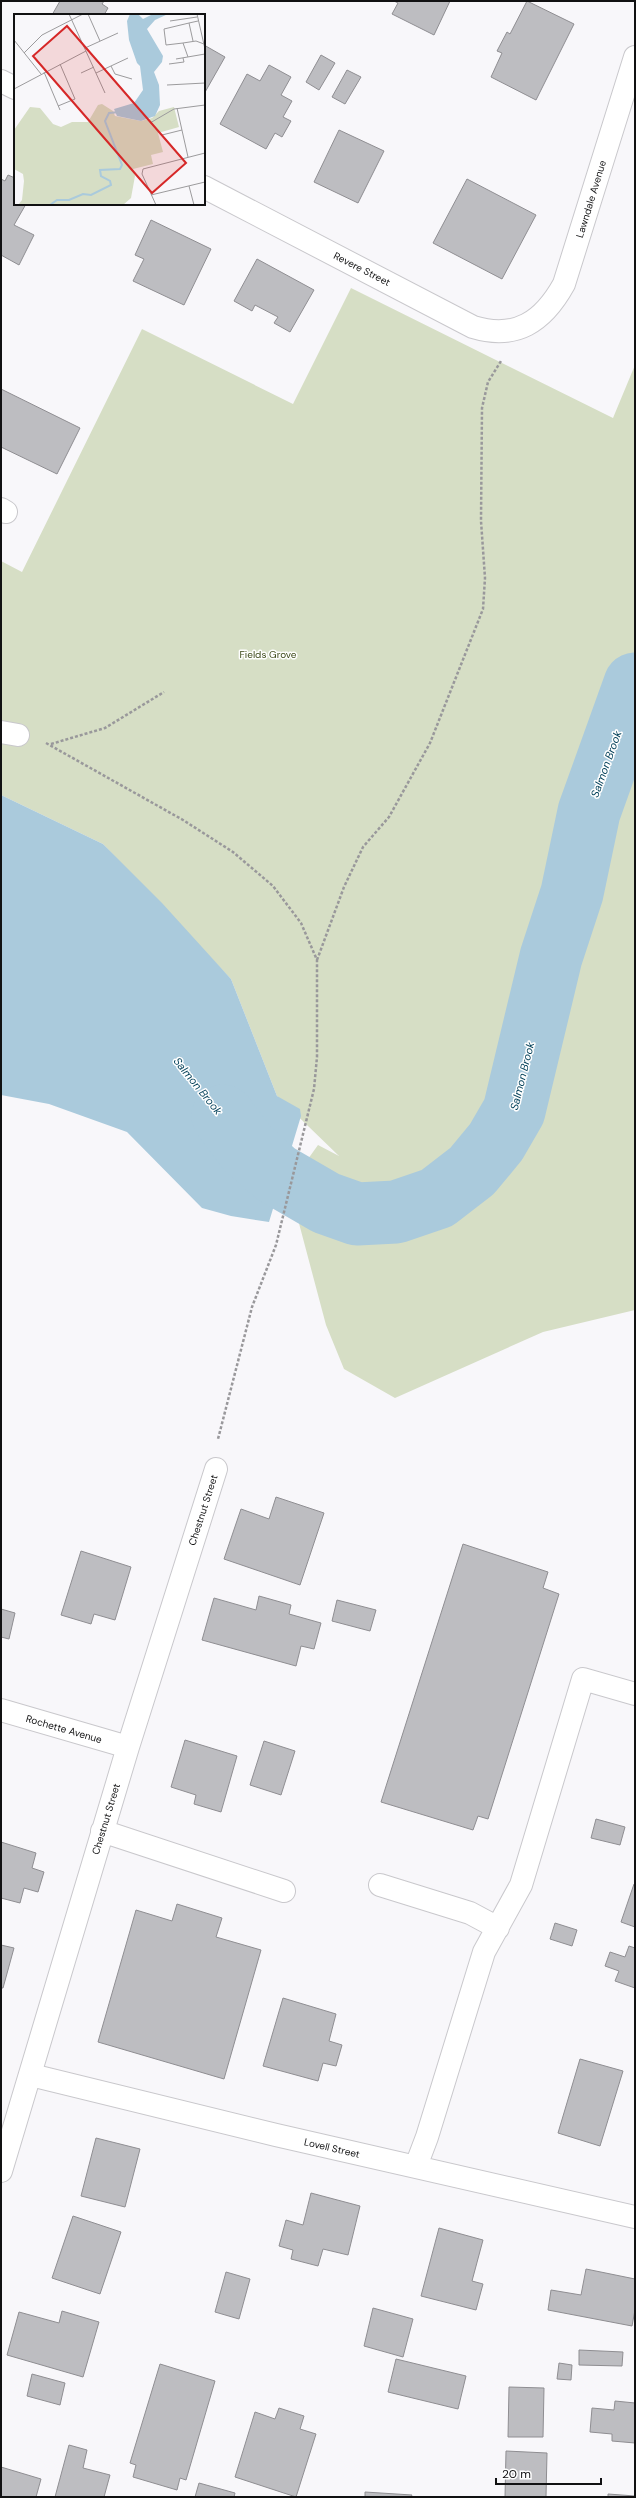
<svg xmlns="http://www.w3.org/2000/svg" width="636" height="2498" viewBox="0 0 636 2498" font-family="'DM Sans',sans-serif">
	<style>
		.green { fill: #d6dec5 }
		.water { fill: #aacadc }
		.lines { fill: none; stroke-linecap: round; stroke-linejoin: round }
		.river { stroke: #aacadc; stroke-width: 63 }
		.building { fill: #bdbdc1; stroke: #8f8e92 }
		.minor-casing { stroke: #c9c8cc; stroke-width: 24 }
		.path { stroke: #99989b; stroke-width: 2.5; stroke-dasharray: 3 2; stroke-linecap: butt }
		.minor { stroke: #fff; stroke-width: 22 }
		.labels { text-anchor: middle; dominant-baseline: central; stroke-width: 3; stroke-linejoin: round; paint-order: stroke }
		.street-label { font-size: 10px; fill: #111112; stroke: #fff }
		.park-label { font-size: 10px; fill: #3b4817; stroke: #fff }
		.water-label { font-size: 11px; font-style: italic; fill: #003f58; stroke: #fff }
		.inset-river { fill: none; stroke: #aacadc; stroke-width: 2 }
		.inset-road { fill: none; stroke: #9c9b9d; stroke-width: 1 }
		.view { fill: #d62828; fill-opacity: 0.15; stroke: #d62828; stroke-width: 2 }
		.inset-edge { fill: none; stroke: #111112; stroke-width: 2 }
	</style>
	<rect width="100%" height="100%" fill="#f8f7fa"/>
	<!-- green -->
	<path class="green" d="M351 288 613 418 635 365V1310L543 1332 395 1398 344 1369 326 1325 292 1197 303 1166 318 1145 339 1156 277 1096 231 979 103 844 1 795V561L22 572 142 329 293 404Z"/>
	<!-- water -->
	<path class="water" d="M1 795 103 844 162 903 231 979 277 1096 300 1109 301 1116 269 1222 231 1216 202 1208 127 1132 49 1104 1 1095Z"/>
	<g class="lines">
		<!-- river -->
		<path class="river" d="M223 1116 247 1148 276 1174 326 1203 357 1214 396 1212 437 1198 472 1171 496 1142 514 1111 551 957 572 893 589 812 635 684"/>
	</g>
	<!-- building -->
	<path class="building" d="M60 1H104L102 4 108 8 104 15H52Z
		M394 1H450L434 35 392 14 398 3Z
		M527 1 574 24 536 100 491 77 502 53 497 51 507 32 510 34Z
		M204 45 225 57 204 94Z
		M321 55 335 63 319 90 306 82Z
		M269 65 291 77 281 95 292 101 283 117 291 121 282 137 275 133 266 149 220 124 247 74 260 81Z
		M347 70 361 77 345 104 332 97Z
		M339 130 384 151 358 203 314 182Z
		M8 175 15 178V204H26L14 225 34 235 19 265 1 255V179L5 181Z
		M467 179 536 215 502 279 433 243Z
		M151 220 211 249 184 305 133 281 144 259 135 255Z
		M257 259 314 290 290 332 274 323 278 317 255 305 252 311 234 301Z
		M1 389 80 428 57 474 1 447Z
		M276 1497 324 1513 300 1585 224 1559 241 1509 269 1519Z
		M463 1544 548 1572 543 1588 559 1594 488 1819 478 1816 473 1830 381 1802Z
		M81 1551 131 1567 115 1620 94 1614 91 1624 61 1615Z
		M259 1596 291 1605 289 1614 321 1623 314 1649 301 1646 296 1666 202 1640 214 1598 256 1610Z
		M337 1600 376 1610 370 1631 332 1621Z
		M1 1609 15 1613 9 1639 1 1637Z
		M185 1740 237 1756 221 1812 194 1804 196 1795 171 1787Z
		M264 1741 295 1751 281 1795 250 1785Z
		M596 1819 625 1827 620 1845 591 1838Z
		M1 1842 36 1853 32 1868 44 1872 38 1892 24 1888 20 1903 1 1898Z
		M634 1884H635V1927L621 1922Z
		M177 1904 222 1918 216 1937 261 1950 224 2079 98 2042 136 1910 172 1921Z
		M555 1923 577 1930 572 1946 550 1939Z
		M1 1945 14 1948 3 1988H1Z
		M629 1946 635 1948V1988L615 1981 619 1971 605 1966 610 1952 625 1957Z
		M283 1998 336 2014 329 2041 342 2045 336 2066 323 2063 318 2081 263 2066Z
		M580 2059 623 2071 600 2146 558 2133Z
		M96 2138 140 2149 125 2207 81 2196Z
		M311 2193 360 2206 348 2255 323 2249 318 2266 291 2259 293 2250 279 2246 286 2220 303 2225Z
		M73 2216 121 2232 100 2294 52 2278Z
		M439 2228 483 2240 472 2281 483 2284 476 2310 421 2296Z
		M586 2269 635 2279V2310L632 2326 548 2310 551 2290 581 2295Z
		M226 2272 250 2279 239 2319 215 2312Z
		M373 2308 413 2319 403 2357 364 2346Z
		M62 2311 99 2322 83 2377 7 2355 19 2312 59 2323Z
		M579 2350 623 2352 622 2366 579 2365Z
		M396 2359 466 2376 458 2409 388 2392Z
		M559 2363 572 2365 571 2380 557 2379Z
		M160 2364 215 2381 186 2480 180 2478 177 2490 133 2477 136 2465 130 2463Z
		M32 2374 65 2383 60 2405 27 2396Z
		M509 2387 544 2388 543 2437H508Z
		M615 2401 635 2403V2443L612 2441V2434L590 2432 592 2408 614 2410Z
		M279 2408 304 2416 300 2429 316 2434 296 2497 235 2477 255 2412 275 2419Z
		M69 2445 87 2450 83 2468 110 2475 104 2497H55Z
		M506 2451 547 2453 546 2497H505Z
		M1 2467 41 2479 36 2497H1Z
		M199 2483 235 2493 234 2497H195Z
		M365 2492 412 2495 411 2497H365Z
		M608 2494 635 2496V2497H608Z"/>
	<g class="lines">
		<!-- minor casing -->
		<g class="minor-casing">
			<path id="minor" d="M1 81 15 88
				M204 187 473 327C516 340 543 322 564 284L635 57
				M1 509 6 512
				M1 732 18 735
				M1 1710 128 1747
				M102 1831 284 1891
				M380 1885 470 1913 498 1928
				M31 2075 276 2135 635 2217
				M416 2166 427 2137 484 1952 521 1885 583 1679 635 1694
				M1 2171 128 1747 216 1469"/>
		</g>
		<!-- path -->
		<path class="path" d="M46 743 183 820 233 852 273 886 301 923 317 960V1057L314 1089 276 1245 252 1307 218 1439
			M51 744 105 728 164 692
			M317 960 344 887 363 847 389 817 430 743 483 609 485 578 481 521 482 408 488 382 501 361"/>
		<!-- minor -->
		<use href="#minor" class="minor"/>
	</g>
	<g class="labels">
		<!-- street labels -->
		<g class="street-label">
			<text transform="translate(591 199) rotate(-73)">Lawndale Avenue</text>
			<text transform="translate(362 269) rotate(27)">Revere Street</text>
			<text transform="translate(203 1510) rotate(-72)">Chestnut Street</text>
			<text transform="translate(64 1729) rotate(16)">Rochette Avenue</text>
			<text transform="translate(106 1819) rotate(-73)">Chestnut Street</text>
			<text transform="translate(332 2148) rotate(13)">Lovell Street</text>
		</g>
		<!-- park labels -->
		<g class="park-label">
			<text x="268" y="654">Fields Grove</text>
		</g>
		<!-- water labels -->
		<g class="water-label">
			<text transform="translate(606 764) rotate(-70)">Salmon Brook</text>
			<text transform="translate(522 1076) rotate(-76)">Salmon Brook</text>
			<text transform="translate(198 1086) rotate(51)">Salmon Brook</text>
		</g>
	</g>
	<!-- overview -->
	<g transform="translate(14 14)">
		<rect width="191" height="191" fill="#f8f7fa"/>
		<path d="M88 90 99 97 101 102 127 107 138 104 145 97 160 93 165 113 144 119 149 138 137 141 139 150 119 155 121 162 117 184 109 191H4L8 186 10 167 9 160 0 155V116L16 93 26 94 39 110 47 113 58 108H74L84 91Z" fill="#d6dec5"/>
		<path d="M124 0 129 5 137 1 154 0 141 6 133 15 149 42 148 48 140 58 145 71 146 91 141 102 127 107 103 102 100 95 120 89 129 76 126 52 123 49 115 26 113 7 116 0Z" fill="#aacadc"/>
		<path class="inset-river" d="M36 191 43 186H55L69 180 77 181 97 171 96 167 87 162 86 156 106 155 108 151 91 107 95 99 106 98"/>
		<path class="inset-road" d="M55 0 91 79M74 0 86 27M183 0 191 35M156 7 183 3M0 26 27 60M179 27 175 9 184 7M169 29 152 31 150 15 175 9M71 34 104 19M10 39 28 21 69 0M174 43 169 29 182 27 190 30M162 45 191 40M155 50 170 48 169 44M97 52 101 60 118 65M30 58 46 96M67 59 80 53M82 59 114 44M153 71 191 69M0 75 72 37M44 92 61 85 46 50M163 94 174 143M136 109 160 95 191 91M148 121 168 116M175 172 180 191M137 181 191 168M142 191 128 160 129 155 191 139"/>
		<path class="view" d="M53 12 172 149 138 179 19 42Z"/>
		<rect width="191" height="191" class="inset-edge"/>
	</g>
	<!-- border -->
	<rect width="636" height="2498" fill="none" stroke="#111112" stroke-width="4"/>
	<!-- scale -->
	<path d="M496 2478v6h105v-6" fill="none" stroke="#111112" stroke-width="2"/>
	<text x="502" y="2478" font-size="12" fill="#111112" stroke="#ffffff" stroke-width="3" paint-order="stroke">20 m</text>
</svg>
